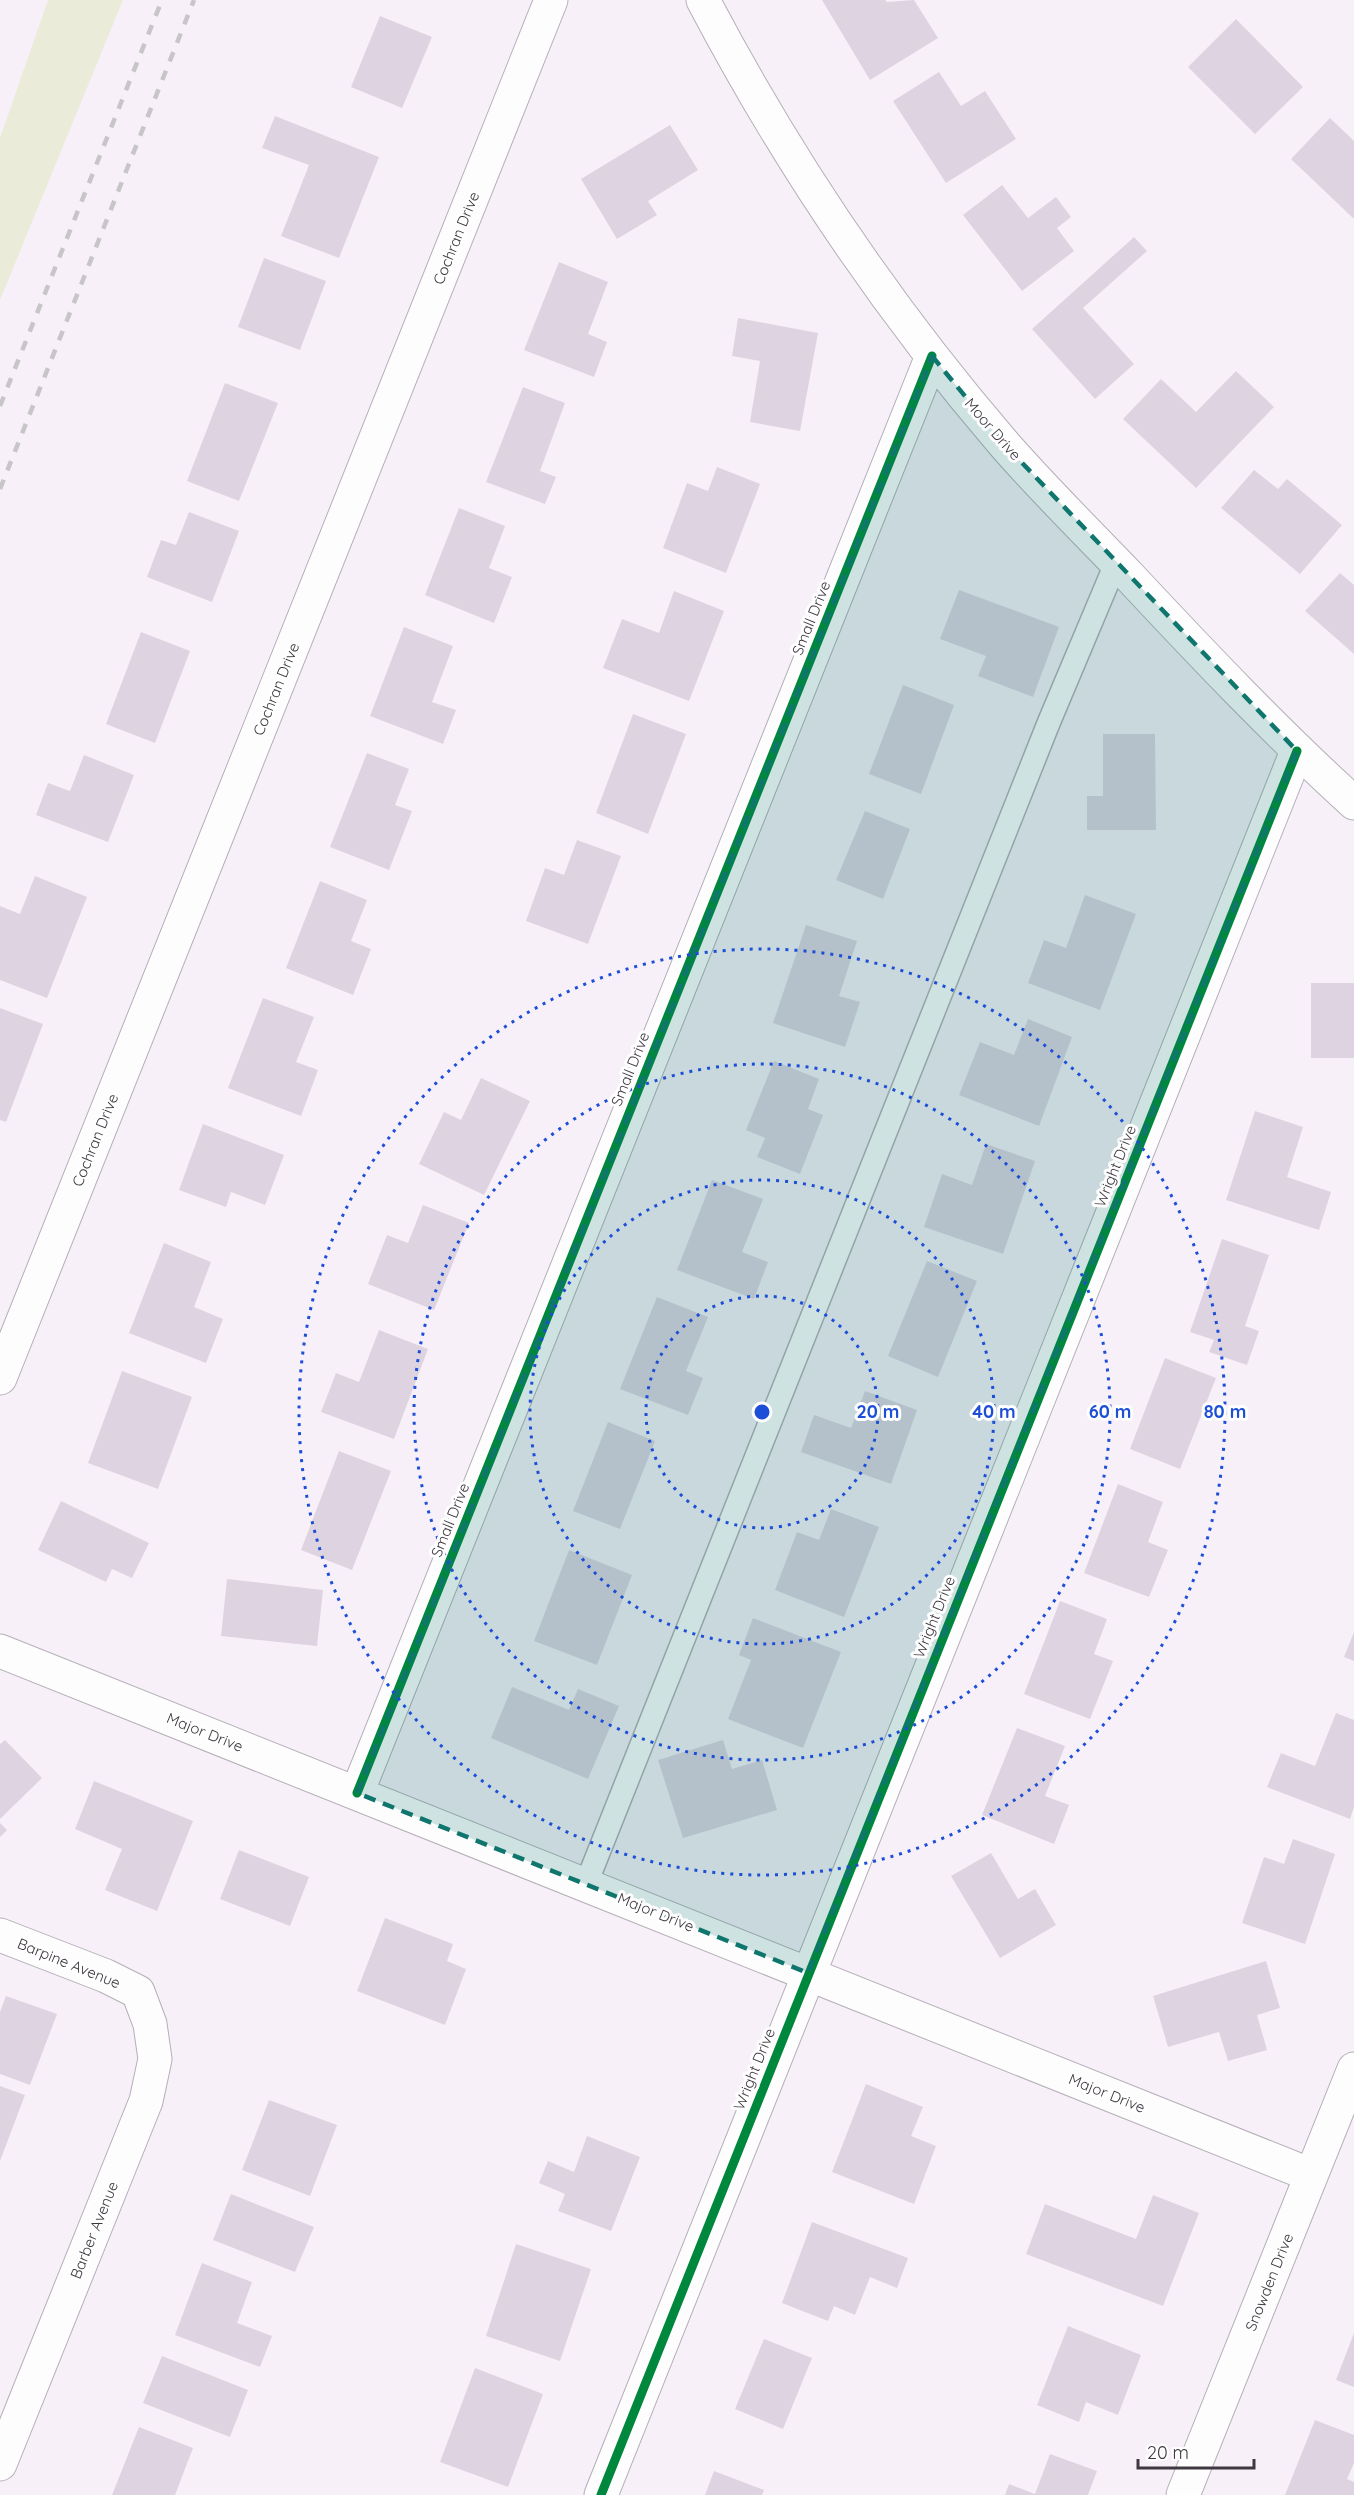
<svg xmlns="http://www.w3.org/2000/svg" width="1354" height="2495" viewBox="0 0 1354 2495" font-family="Quicksand,sans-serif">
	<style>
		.green { fill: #eaecd9 }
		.building { fill: #ded4e1 }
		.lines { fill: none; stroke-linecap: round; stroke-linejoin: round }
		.lane-casing { stroke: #b4afb6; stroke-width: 25 }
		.street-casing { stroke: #b4afb6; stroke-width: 35 }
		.lane { stroke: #fefdfe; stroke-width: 22 }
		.street { stroke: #fefdfe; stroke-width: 33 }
		.rail { stroke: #c7c5c7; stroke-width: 4.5; stroke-dasharray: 10 10; stroke-linecap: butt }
		.cycleway-casing { stroke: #fefefe; stroke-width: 13 }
		.cycleway { stroke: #00873e; stroke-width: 9 }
		.marked { fill: #0f766e; fill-opacity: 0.2; stroke: #0f766e; stroke-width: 4.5; stroke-dasharray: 12 8; stroke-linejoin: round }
		.ring { fill: none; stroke: #1d4ed8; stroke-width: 3; stroke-dasharray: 3 6 }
		.labels { text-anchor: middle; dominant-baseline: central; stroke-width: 6; stroke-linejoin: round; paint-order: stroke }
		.street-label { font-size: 15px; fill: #3e3840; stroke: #fefefe }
		.centre { fill: #1d4ed8; stroke: #fefefe; stroke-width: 3 }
		.ring-label { font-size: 18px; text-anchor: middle; font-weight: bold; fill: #1d4ed8; stroke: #fefefe; stroke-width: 6; stroke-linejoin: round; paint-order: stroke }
	</style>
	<rect width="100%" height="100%" fill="#f7f0f9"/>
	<!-- green -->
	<path class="green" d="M48 0H123L0 300V138Z"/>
	<!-- building -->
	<path class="building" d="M822 0H885L887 2 914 0 938 38 870 80Z
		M380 16 432 37 402 108 351 87Z
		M1236 19 1303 87 1255 134 1188 67Z
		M939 72 961 106 985 91 1016 139 946 183 893 101Z
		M275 116 379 157 339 258 281 236 309 165 262 148Z
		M1330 118 1354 141V219L1291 159Z
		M670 125 698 170 648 201 657 215 617 239 581 179Z
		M1002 185 1028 218 1056 197 1071 217 1057 228 1074 251 1022 291 963 215Z
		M1134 237 1147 251 1083 308 1134 364 1095 399 1032 329Z
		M264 258 326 281 300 350 238 327Z
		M559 262 608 282 588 334 607 342 594 377 524 350Z
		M738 318 818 333 800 431 750 422 760 361 732 356Z
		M1236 371 1274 407 1196 488 1123 419 1161 379 1196 412Z
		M225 383 278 403 239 501 187 481Z
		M523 387 565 403 540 471 556 477 545 504 486 482Z
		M717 467 760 484 726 573 663 548 687 483 708 491Z
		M1254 470 1278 489 1287 479 1342 525 1300 574 1221 508Z
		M459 508 505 526 489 568 512 577 494 623 425 595Z
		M189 512 239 531 212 602 147 577 161 540 176 545Z
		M1340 573 1354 585V654L1305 611Z
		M959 590 1059 627 1033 697 978 676 986 656 940 639Z
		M674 591 724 611 689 701 603 668 622 619 659 633Z
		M404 627 453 646 432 702 456 710 443 744 370 716Z
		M141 632 190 651 155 743 106 724Z
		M903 685 954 705 921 794 869 774Z
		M633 714 686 734 648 834 596 813Z
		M1103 734H1155L1156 830H1087V796H1103Z
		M367 753 409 769 395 805 412 811 389 870 330 847Z
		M84 755 134 775 108 842 36 815 48 783 70 791Z
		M865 811 910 829 883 899 836 880Z
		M577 840 621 856 588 944 526 921 545 868 564 875Z
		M35 876 87 897 47 998 0 980V906L20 914Z
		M320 881 367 900 351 941 371 949 353 995 286 968Z
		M1085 895 1136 914 1100 1010 1028 983 1044 940 1066 948Z
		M806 925 857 941 839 996 860 1002 845 1047 773 1023Z
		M1311 983H1354V1058H1311Z
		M263 998 314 1017 296 1062 318 1070 301 1116 228 1088Z
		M0 1008 43 1024 6 1122 0 1120Z
		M1028 1019 1072 1037 1039 1126 959 1095 980 1042 1014 1055Z
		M774 1061 819 1079 808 1109 823 1115 800 1174 757 1157 765 1138 746 1130Z
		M481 1078 530 1101 484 1195 419 1164 444 1112 461 1120Z
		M1255 1111 1303 1127 1287 1177 1331 1192 1319 1230 1226 1200Z
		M203 1124 284 1155 265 1205 231 1192 226 1207 179 1190Z
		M986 1144 1035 1161 1003 1254 924 1227 942 1174 972 1185Z
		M712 1180 763 1199 742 1252 768 1262 754 1299 677 1270Z
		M423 1205 469 1223 434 1310 368 1284 387 1235 408 1243Z
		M1222 1239 1269 1255 1245 1326 1259 1331 1247 1365 1209 1352 1214 1340 1190 1332Z
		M164 1243 211 1262 194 1307 223 1319 206 1363 129 1333Z
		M927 1261 977 1281 938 1377 888 1356Z
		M657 1297 708 1317 686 1371 703 1378 688 1415 620 1389Z
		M379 1330 428 1349 394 1439 321 1412 336 1373 359 1382Z
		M1165 1358 1216 1378 1180 1469 1130 1449Z
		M122 1371 192 1397 158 1489 88 1463Z
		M865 1391 917 1410 891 1484 801 1452 814 1415 851 1428Z
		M608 1422 655 1441 620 1529 573 1511Z
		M339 1451 391 1471 352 1570 301 1550Z
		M1118 1484 1163 1502 1148 1542 1168 1550 1149 1597 1084 1573Z
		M61 1501 149 1543 132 1578 112 1569 106 1582 38 1550Z
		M831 1509 879 1527 844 1617 775 1590 797 1532 819 1540Z
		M569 1550 632 1575 597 1665 534 1641Z
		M227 1579 323 1590 317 1646 221 1636Z
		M1060 1601 1107 1619 1094 1654 1113 1661 1090 1719 1024 1694Z
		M753 1618 841 1652 803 1748 728 1719 751 1660 739 1655Z
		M1354 1632V1661L1344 1657Z
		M512 1687 569 1710 578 1689 619 1706 588 1779 491 1738Z
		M1336 1713 1354 1720V1807L1350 1819 1267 1787 1281 1753 1315 1766Z
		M1017 1728 1065 1746 1045 1796 1069 1805 1054 1844 982 1815Z
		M5 1740 42 1778 0 1819V1744Z
		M723 1740 732 1769 762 1760 777 1810 683 1838 658 1760Z
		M94 1781 193 1821 157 1911 105 1890 122 1849 75 1829Z
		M0 1823 7 1830 0 1837Z
		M1293 1839 1335 1854 1305 1944 1242 1923 1264 1857 1284 1864Z
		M239 1850 309 1877 290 1926 220 1899Z
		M991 1853 1018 1899 1035 1889 1056 1925 1000 1958 951 1876Z
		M385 1918 453 1944 447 1961 466 1969 445 2025 357 1991Z
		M1266 1961 1280 2008 1257 2015 1267 2050 1228 2061 1219 2032 1168 2047 1153 1996Z
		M6 1996 57 2014 30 2085 0 2074V2012Z
		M866 2084 923 2107 911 2136 936 2146 914 2204 832 2172Z
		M0 2086 25 2095 0 2161Z
		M269 2100 337 2125 310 2196 242 2170Z
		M587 2136 640 2157 611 2231 558 2211 565 2194 539 2183 548 2161 574 2172Z
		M231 2194 314 2227 295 2272 213 2240Z
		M1153 2195 1199 2213 1163 2306 1026 2254 1045 2204 1136 2239Z
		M812 2222 908 2258 897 2288 870 2277 855 2315 834 2306 828 2321 782 2303Z
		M516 2244 591 2269 560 2361 486 2336Z
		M202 2263 252 2282 237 2323 272 2336 260 2367 175 2335Z
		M1068 2326 1141 2355 1118 2415 1086 2402 1079 2422 1037 2405Z
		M1354 2333V2387L1336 2380Z
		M764 2339 812 2358 783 2429 735 2409Z
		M162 2356 248 2390 230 2437 143 2403Z
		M475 2368 543 2394 508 2487 440 2462Z
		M1315 2420 1354 2435V2463L1347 2479 1354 2482V2495H1285Z
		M139 2427 193 2448 175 2495H112Z
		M1050 2454 1097 2471 1088 2495H1005L1009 2484 1035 2494Z
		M714 2471 764 2490 762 2495H705Z"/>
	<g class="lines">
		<!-- lane casing -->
		<g class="lane-casing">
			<path id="lane" d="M586 1884 1049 722 1116 563"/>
		</g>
		<!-- street casing -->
		<g class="street-casing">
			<path id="street" d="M703 0C787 160 887 308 1004 444 1044 490 1088 533 1130 577 1203 655 1275 731 1354 803
				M0 1378 551 0
				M0 1651 1311 2175
				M357 1793 932 356
				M0 1935 106 1976 138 1992 150 2024 155 2059 146 2101 0 2464
				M601 2495 1297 751
				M1183 2495 1354 2069"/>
		</g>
		<!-- lane -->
		<use href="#lane" class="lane"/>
		<!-- street -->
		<use href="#street" class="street"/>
		<!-- rail -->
		<path class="rail" d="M0 406 162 0
			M0 489 194 0"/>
		<!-- cycleway casing -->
		<g class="cycleway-casing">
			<path id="cycleway" d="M357 1793 932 356
				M601 2495 1297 751"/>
		</g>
		<!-- cycleway -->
		<use href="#cycleway" class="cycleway"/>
	</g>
	<!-- marked area -->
	<path class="marked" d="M932 356 1006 446 1297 751 808 1973 357 1793Z"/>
	<!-- distance rings -->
	<g class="ring">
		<circle cx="762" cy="1412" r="116"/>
		<circle cx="762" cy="1412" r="232"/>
		<circle cx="762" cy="1412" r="348"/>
		<circle cx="762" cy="1412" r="463"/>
	</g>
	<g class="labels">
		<!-- street labels -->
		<g class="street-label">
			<text transform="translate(456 238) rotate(-68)">Cochran Drive</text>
			<text transform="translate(993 429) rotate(49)">Moor Drive</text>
			<text transform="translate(811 618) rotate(-68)">Small Drive</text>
			<text transform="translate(276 689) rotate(-68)">Cochran Drive</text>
			<text transform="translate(630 1069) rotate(-68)">Small Drive</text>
			<text transform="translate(95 1140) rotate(-68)">Cochran Drive</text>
			<text transform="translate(1115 1166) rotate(-68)">Wright Drive</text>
			<text transform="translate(450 1520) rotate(-68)">Small Drive</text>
			<text transform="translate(934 1617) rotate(-68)">Wright Drive</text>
			<text transform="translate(205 1732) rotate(22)">Major Drive</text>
			<text transform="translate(656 1912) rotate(22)">Major Drive</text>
			<text transform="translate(69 1963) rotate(22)">Barpine Avenue</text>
			<text transform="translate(754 2069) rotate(-68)">Wright Drive</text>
			<text transform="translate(1107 2093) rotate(22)">Major Drive</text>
			<text transform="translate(94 2230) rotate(-68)">Barber Avenue</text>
			<text transform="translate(1269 2282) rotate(-68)">Snowden Drive</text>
		</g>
	</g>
	<circle cx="762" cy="1412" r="9" class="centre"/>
	<g class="ring-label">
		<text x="878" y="1418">20 m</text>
		<text x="994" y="1418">40 m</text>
		<text x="1110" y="1418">60 m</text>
		<text x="1225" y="1418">80 m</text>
	</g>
	<!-- scale -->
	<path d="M1138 2459v9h116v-9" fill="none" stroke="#3e3840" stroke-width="3"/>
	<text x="1147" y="2459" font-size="18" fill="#3e3840" stroke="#fefefe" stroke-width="4.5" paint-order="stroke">20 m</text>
</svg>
